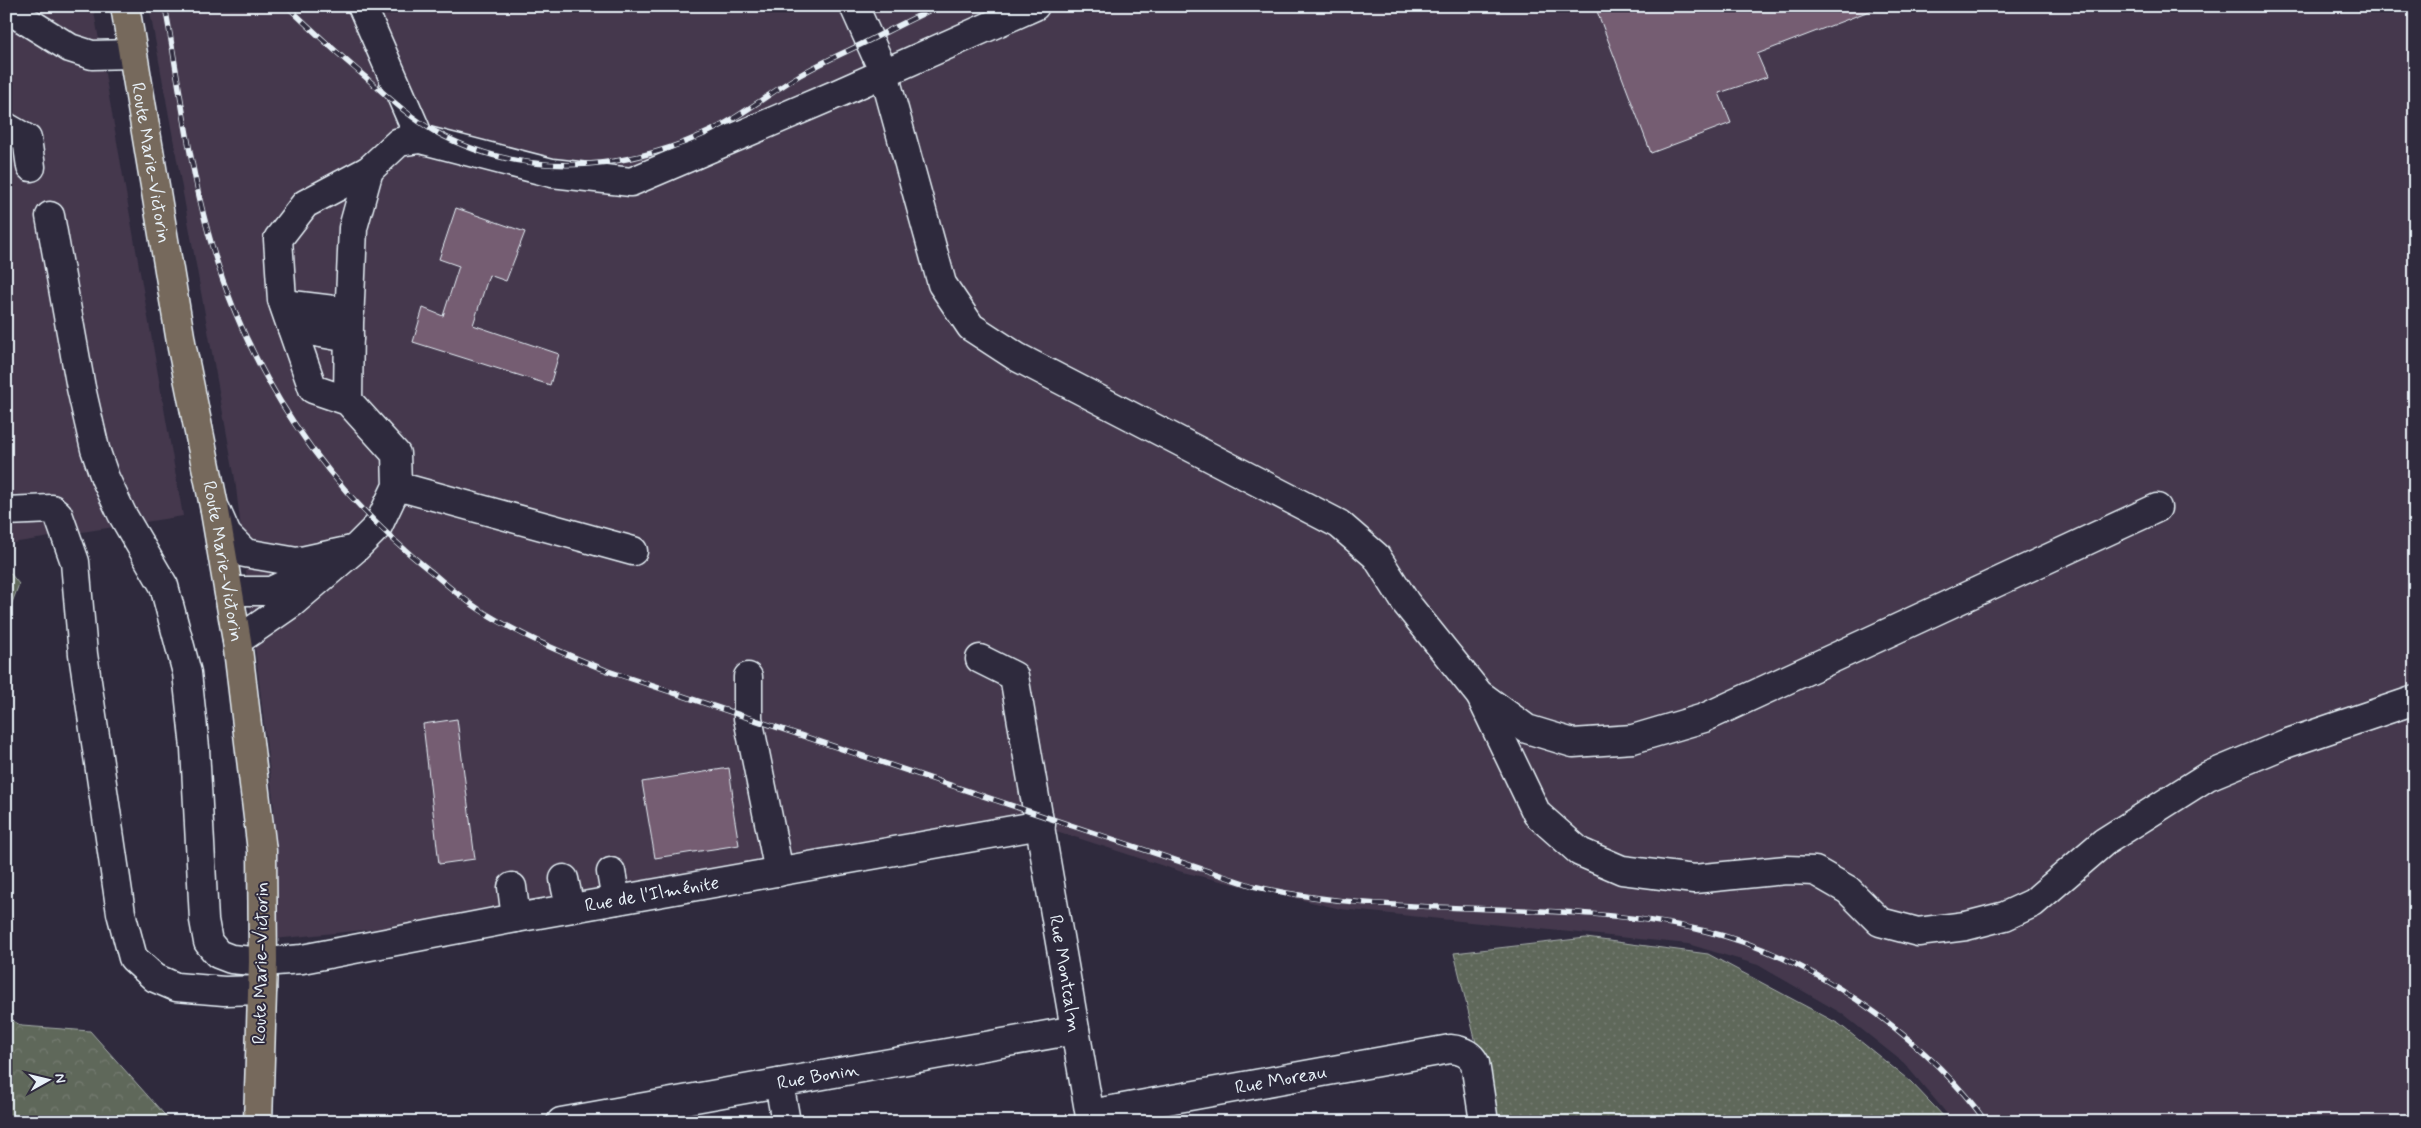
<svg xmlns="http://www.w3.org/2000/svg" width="2421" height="1128" viewBox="0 0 2421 1128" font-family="Mynerve,sans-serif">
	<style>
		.built { fill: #44394d }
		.grass { fill: url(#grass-dots); stroke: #a4aca9 }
		.forest { fill: url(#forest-crowns); stroke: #a4aca9 }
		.building { fill: #745d72; stroke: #e8f1f8 }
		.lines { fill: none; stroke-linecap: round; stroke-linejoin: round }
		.minor-casing { stroke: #e8f1f8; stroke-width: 31 }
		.major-casing { stroke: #e8f1f8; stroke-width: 31 }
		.minor { stroke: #2f2a3d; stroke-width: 28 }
		.major { stroke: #76695c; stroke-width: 28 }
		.rail-casing { stroke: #e8f1f8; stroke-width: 5.5 }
		.rail { stroke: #2f2a3d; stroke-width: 4; stroke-dasharray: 11; stroke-linecap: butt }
		.labels { text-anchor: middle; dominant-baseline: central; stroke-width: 4; stroke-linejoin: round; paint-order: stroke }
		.street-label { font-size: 19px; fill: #e8f1f8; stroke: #2f2a3d }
	</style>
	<defs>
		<pattern id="grass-dots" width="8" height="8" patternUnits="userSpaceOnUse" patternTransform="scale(1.25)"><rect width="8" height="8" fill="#5f675a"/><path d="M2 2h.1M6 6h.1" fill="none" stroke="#767d72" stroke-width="1.8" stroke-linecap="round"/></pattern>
		<pattern id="forest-crowns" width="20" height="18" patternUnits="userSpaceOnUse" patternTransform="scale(1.25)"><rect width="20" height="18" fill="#5f675a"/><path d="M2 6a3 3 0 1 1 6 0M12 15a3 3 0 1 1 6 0" fill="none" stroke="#767d72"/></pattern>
	</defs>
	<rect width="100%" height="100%" fill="#2f2a3d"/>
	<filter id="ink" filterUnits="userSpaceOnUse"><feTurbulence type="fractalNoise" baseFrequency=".02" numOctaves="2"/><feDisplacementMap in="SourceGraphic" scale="10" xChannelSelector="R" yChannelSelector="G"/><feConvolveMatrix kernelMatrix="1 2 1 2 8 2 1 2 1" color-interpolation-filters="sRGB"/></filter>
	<g filter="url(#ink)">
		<!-- built -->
		<path class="built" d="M6 6H93L183 516 6 544Z
			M149 6H2415V1122H1954L1904 1063 1841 1013 1758 965 1688 944 1341 909 1182 872 1041 826 426 924 274 939V808L235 479Z"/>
		<!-- grass -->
		<path class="grass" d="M1586 938 1708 954 1839 1024 1911 1082 1949 1122H1491L1479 1055 1454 953Z"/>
		<!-- forest -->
		<path class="forest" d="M6 568 19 584 6 619Z
			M6 1017 22 1026 90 1031 171 1122H6Z"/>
		<!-- building -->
		<path class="building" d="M1595 6H1877V8L1757 54 1767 77 1719 93 1731 123 1651 153Z
			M456 208 525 232 506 281 489 275 473 325 559 354 550 385 413 342 423 308 443 316 459 266 439 259Z
			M457 719 475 859 439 864 423 724Z
			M729 768 733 797H731L739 845 655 858 642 782Z"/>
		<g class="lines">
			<!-- minor casing -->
			<g class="minor-casing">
				<g id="minor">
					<path d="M362 6 420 139"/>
					<path d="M854 6 884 73 942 284 971 327 1017 357 1339 524 1376 556 1406 603 1479 694 1527 729 1573 743 1633 739 1704 718 2157 508"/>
					<path d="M6 8 70 48 92 55 132 54"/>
					<path d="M6 127 27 139 31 167"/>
					<path id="s1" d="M50 216 81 388 95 449 105 478 122 514 164 586 187 673 195 748 204 920 208 942 218 954 231 959 263 962 302 959 516 918 1041 825"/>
					<path d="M284 304 350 312"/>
					<path d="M292 328 349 338"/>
					<path d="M348 401 349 323 353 228 369 170"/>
					<path d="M397 486 633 551"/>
					<path d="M216 510 227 535 245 553 297 562 352 550"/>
					<path d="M6 511 52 509 58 514 75 562 83 654 121 913 133 958 155 978 176 987 224 991 262 990"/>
					<path d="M229 591H271L314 571"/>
					<path d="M237 641 292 603 355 549 378 526 397 486 396 454 348 401 313 389 282 300 278 239 305 204 369 170 399 142 420 139 552 173 631 182 839 93 1035 6"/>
					<path id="s2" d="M980 659 1014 676 1091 1122"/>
					<path d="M748 677V718L779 872"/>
					<path d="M1481 697 1537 814 1580 852 1622 870 1694 879 1786 870 1815 871 1848 890 1880 922 1918 932 1966 926 2005 916 2033 903 2104 842 2208 776 2285 744 2415 700"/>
					<path d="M611 872 616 900"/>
					<path d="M564 879 570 908"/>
					<path d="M512 887 516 918"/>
					<path d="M779 1083 786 1122"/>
					<path id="s3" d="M1090 1114 1450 1049C1461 1050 1470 1053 1475 1063L1484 1122"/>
					<path id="s4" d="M561 1122 1075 1030"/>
				</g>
			</g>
			<!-- major casing -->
			<g class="major-casing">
				<g id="major">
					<path id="s5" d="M125 6 182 348 214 506 237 641 262 851 263 962 258 1122"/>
				</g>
			</g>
			<!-- minor -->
			<use href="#minor" class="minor"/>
			<!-- major -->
			<use href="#major" class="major"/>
			<!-- rail casing -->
			<g class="rail-casing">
				<path id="rail" d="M165 6C179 81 188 159 208 232 245 369 323 487 434 574 450 588 467 602 485 613 524 637 565 654 608 671L1253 886C1401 921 1557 896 1705 931 1766 945 1827 977 1877 1014 1918 1045 1957 1081 1986 1122
					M287 6C312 30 337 53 363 75 386 95 408 116 434 131 518 178 618 173 704 134 738 119 768 94 800 75 822 62 846 52 868 41 892 29 915 17 939 6"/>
			</g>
			<!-- rail -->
			<use href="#rail" class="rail"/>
		</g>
	</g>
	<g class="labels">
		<!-- street labels -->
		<g class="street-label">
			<text stroke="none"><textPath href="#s5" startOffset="159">Route Marie-Victorin</textPath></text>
			<text stroke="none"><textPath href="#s5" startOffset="564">Route Marie-Victorin</textPath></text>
			<text stroke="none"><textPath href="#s1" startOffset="1208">Rue de l'Ilménite</textPath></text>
			<text transform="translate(261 963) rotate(-89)">Route Marie-Victorin</text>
			<text stroke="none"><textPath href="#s2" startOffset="340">Rue Montcalm</textPath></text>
			<text stroke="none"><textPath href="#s4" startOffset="261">Rue Bonin</textPath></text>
			<text stroke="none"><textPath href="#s3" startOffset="194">Rue Moreau</textPath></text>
		</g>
	</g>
	<!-- margin -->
	<rect width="2421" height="1128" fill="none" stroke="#2f2a3d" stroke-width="25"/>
	<rect x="12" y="12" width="2396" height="1103" fill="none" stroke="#e8f1f8" stroke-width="2" filter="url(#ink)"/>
	<!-- north arrow -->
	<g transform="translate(48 1080) rotate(82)" stroke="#2f2a3d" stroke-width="4" paint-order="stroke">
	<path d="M0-4L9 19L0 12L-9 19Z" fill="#e8f1f8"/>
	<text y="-8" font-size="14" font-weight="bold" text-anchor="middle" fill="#e8f1f8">N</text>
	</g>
</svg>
